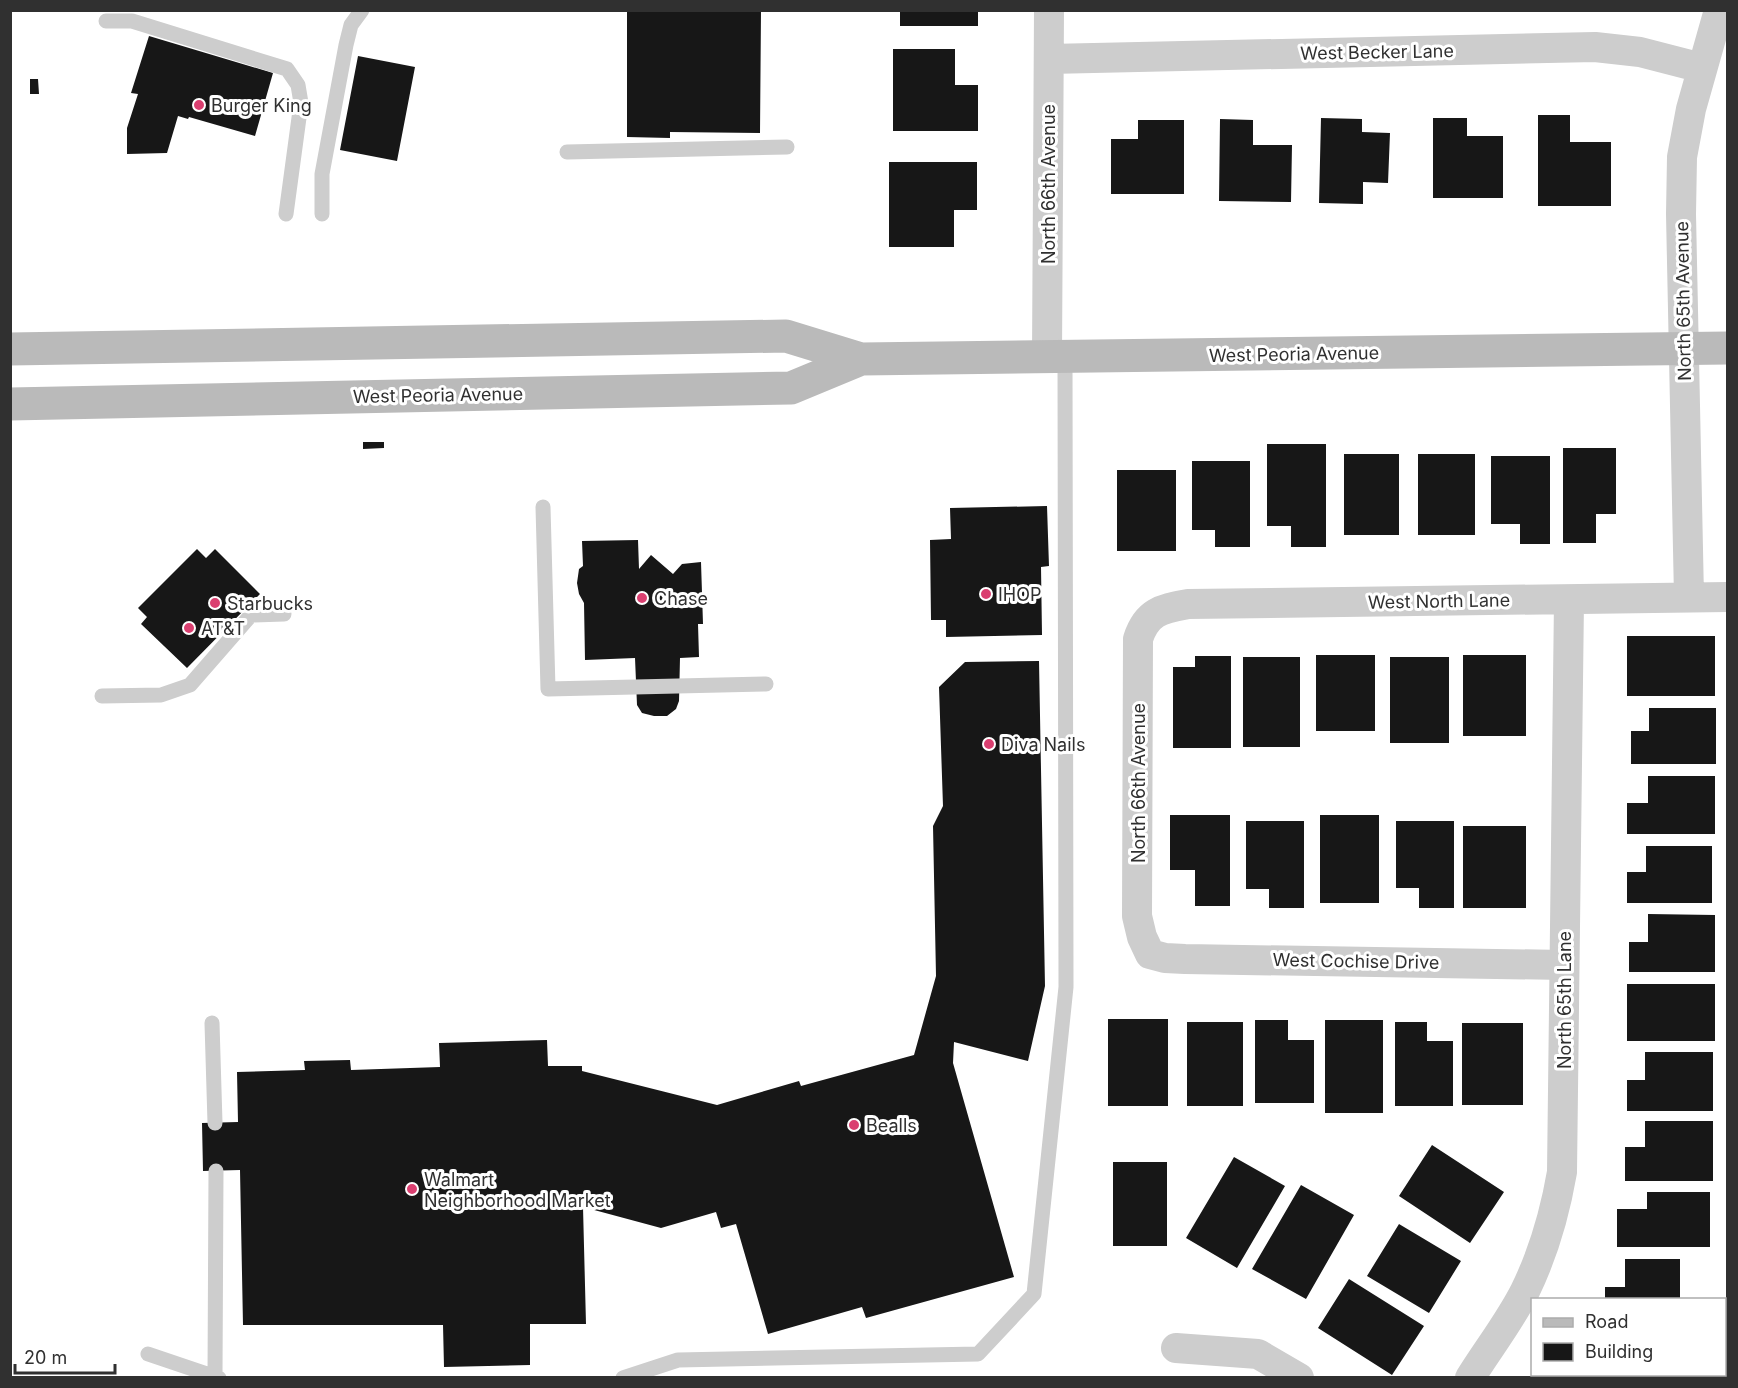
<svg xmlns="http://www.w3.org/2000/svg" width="1738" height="1388" viewBox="0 0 1738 1388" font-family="Inter,sans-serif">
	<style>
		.building { fill: #171717 }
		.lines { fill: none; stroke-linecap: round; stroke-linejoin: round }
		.lane { stroke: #cdcdcd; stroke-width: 15 }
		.street { stroke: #cdcdcd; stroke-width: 30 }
		.secondary { stroke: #bababa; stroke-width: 33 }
		.poi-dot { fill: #da3f70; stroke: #fff; stroke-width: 2 }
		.labels { text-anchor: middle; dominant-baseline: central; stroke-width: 6; stroke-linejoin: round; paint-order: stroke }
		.street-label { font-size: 18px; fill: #303030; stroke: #fff }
		.poi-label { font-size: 18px; fill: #303030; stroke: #fff; text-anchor: start }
	</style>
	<rect width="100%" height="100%" fill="#fff"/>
	<!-- building -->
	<path class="building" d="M627 10H761L760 133 670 132V138L627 137Z
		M900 10H978V26H900Z
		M149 36 273 73 255 136 189 117 188 119 178 116 167 153 127 154V128L138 94 131 93Z
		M893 49H955V85H978V131H893Z
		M358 56 415 67 397 161 340 150Z
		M30 79H38L39 94H30Z
		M1538 115H1570V142H1611V206H1538Z
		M1321 118 1362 119V132L1390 133 1388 183 1363 182V204L1319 203Z
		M1433 118H1467V136H1503V198H1433Z
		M1220 119 1253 120V145H1292L1291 202 1219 201Z
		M1138 120H1184V194H1111V139H1138Z
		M889 162H977V210H954V247H889Z
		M363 442H384V448L363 449Z
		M1267 444H1326V547H1291V526H1267Z
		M1563 448H1616V514H1596V543H1563Z
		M1344 454H1399V535H1344Z
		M1418 454H1475V535H1418Z
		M1491 456H1550V544H1520V524H1491Z
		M1192 461H1250V547H1215V530H1192Z
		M1117 470H1176V551H1117Z
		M1047 506 1049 566 1041 567 1042 635 946 637V620H931L930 540 951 539 950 508Z
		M638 540 639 569 651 555 673 574 682 564 701 562 703 624H698L699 657 680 658 679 701 676 709 667 716H654L642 713 637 705 635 658 585 660 584 603 579 594 577 583 579 569 583 566 582 541Z
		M197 549 206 558 215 549 260 594 187 668 141 624 147 617 138 608Z
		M1627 636H1715V696H1627Z
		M1316 655H1375V731H1316Z
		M1463 655H1526V736H1463Z
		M1195 656H1231V748H1173V667H1195Z
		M1243 657H1300V747H1243Z
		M1390 657H1449V743H1390Z
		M1039 661 1045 986 1028 1061 954 1042 953 1063 1014 1277 866 1318 862 1307 768 1334 736 1224 721 1228 716 1212 661 1228 583 1207 586 1324H530V1365L444 1367 443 1325H243L240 1170 203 1171 202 1123 238 1122 237 1072 305 1070 304 1061 350 1060 351 1070 440 1067 439 1043 547 1040 548 1066H582V1071L717 1105 799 1081 801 1086 914 1055 936 976 933 826 943 806 939 687 965 662Z
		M1649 708H1716V764H1631V731H1649Z
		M1648 776H1715V834H1627V803H1648Z
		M1170 815H1230V906H1195V870H1170Z
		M1320 815H1379V903H1320Z
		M1246 821H1304V908H1269V889H1246Z
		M1396 821H1454V908H1419V888H1396Z
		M1463 826H1526V908H1463Z
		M1646 846H1712V903H1627V872H1646Z
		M1648 914 1715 915V972H1629V942H1648Z
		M1627 984H1715V1041H1627Z
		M1108 1019H1168V1106H1108Z
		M1255 1020H1288V1040H1314V1103H1255Z
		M1325 1020H1383V1113H1325Z
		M1187 1022H1243V1106H1187Z
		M1395 1022H1427V1041H1453V1106H1395Z
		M1462 1023H1523V1105H1462Z
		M1645 1052H1713V1111H1627V1080H1645Z
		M1645 1121H1713V1181H1625V1147H1645Z
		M1432 1145 1504 1192 1470 1243 1399 1196Z
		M1234 1157 1285 1186 1237 1268 1186 1238Z
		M1113 1162H1167V1246H1113Z
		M1301 1185 1354 1215 1306 1299 1252 1269Z
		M1647 1192H1710V1247H1617V1209H1647Z
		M1399 1224 1461 1261 1429 1313 1367 1276Z
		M1625 1259H1680V1300H1605V1287H1625Z
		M1349 1279 1424 1326 1392 1375 1318 1328Z
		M1724 1353H1728V1378H1672V1374H1724Z
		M1533 1374H1594V1378H1533Z
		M1604 1374H1663V1378H1604Z"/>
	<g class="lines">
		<!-- lane -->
		<path class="lane" d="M106 21H132L287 69 298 85 301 103 286 214
			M567 152 787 147
			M322 214V174L346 45 351 25 362 10
			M543 507 548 689 766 684
			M102 696 161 695 190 685 251 615 284 614
			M212 1023 215 1123
			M148 1354 219 1378
			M215 1376 216 1171
			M623 1378 678 1360 978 1354 1034 1294 1066 987 1065 357"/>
		<!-- street -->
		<path class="street" d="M1049 59 1595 47 1640 52 1702 68
			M1047 357 1049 10
			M1689 597 1681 214 1682 157 1691 109 1719 10
			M1564 965 1185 959 1165 958 1150 954 1142 937 1137 916 1138 639C1147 611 1162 609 1188 604L1728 597
			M1176 1348 1258 1354 1299 1378
			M1470 1378C1488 1349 1510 1321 1525 1291 1543 1254 1555 1213 1562 1172L1569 600"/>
		<!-- secondary -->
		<path class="secondary" d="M10 349 786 336 861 359 1728 348
			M10 404 791 388 861 359"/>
	</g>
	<!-- markers -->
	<g class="poi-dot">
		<circle cx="199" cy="105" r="6"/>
		<circle cx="986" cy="594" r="6"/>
		<circle cx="642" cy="598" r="6"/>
		<circle cx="215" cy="603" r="6"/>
		<circle cx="189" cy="628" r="6"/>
		<circle cx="989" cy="744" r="6"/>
		<circle cx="854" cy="1125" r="6"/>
		<circle cx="412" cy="1189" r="6"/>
	</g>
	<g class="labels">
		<!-- street labels -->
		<g class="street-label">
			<text transform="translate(1377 52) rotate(-1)">West Becker Lane</text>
			<text transform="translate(1048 184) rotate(-90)">North 66th Avenue</text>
			<text transform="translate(1683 301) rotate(-91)">North 65th Avenue</text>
			<text transform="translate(1294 354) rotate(-1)">West Peoria Avenue</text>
			<text transform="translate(438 395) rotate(-1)">West Peoria Avenue</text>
			<text transform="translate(1439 601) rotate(-1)">West North Lane</text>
			<text transform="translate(1138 783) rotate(-90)">North 66th Avenue</text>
			<text transform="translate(1356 961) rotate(1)">West Cochise Drive</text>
			<text transform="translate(1564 1000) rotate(-90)">North 65th Lane</text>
		</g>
		<!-- poi labels -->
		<g class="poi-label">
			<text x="211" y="105">Burger King</text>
			<text x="998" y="594">IHOP</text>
			<text x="654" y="598">Chase</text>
			<text x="227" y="603">Starbucks</text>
			<text x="201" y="628">AT&amp;T</text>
			<text x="1001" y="744">Diva Nails</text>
			<text x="866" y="1125">Bealls</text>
			<text x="424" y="1179">Walmart<tspan x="424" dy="21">Neighborhood Market</tspan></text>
		</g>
	</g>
	<!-- border -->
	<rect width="1738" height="1388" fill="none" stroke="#303030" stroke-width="24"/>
	<!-- legend -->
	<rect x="1531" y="1298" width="195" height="78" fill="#ffffff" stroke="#acacac" stroke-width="1.5"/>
	<rect x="1543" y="1318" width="30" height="9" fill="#bababa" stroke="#acacac" stroke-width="1.5"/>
	<text x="1585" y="1328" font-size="18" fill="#303030">Road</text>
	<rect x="1543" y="1343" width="30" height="18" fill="#171717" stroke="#acacac" stroke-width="1.5"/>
	<text x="1585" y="1358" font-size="18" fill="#303030">Building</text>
	<!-- scale -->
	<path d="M15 1364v9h100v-9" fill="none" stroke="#303030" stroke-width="3"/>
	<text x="24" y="1364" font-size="18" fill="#303030" stroke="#ffffff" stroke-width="4.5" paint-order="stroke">20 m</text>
</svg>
